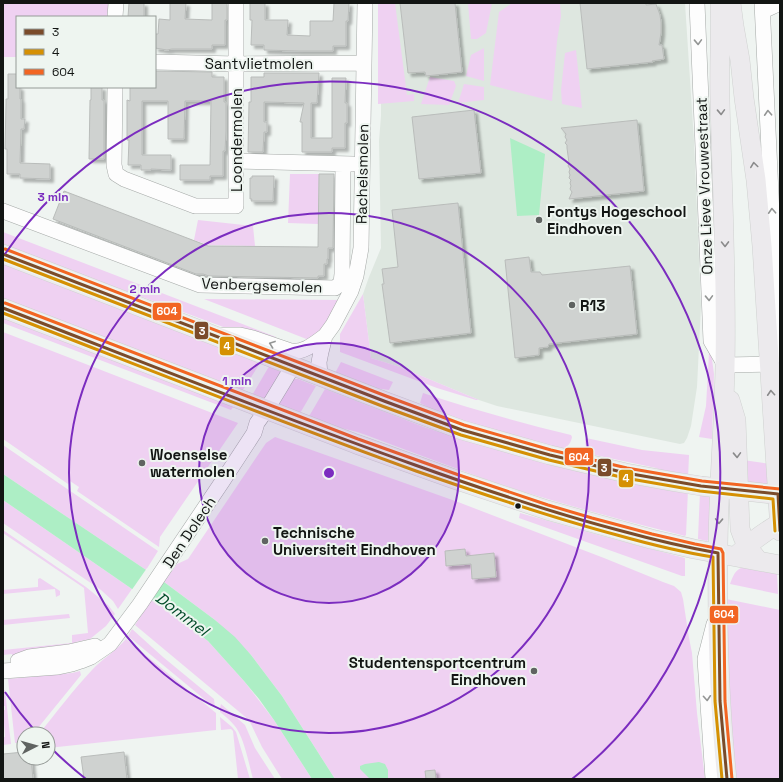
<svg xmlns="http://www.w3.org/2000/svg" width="783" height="782" viewBox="0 0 783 782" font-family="'Space Grotesk',sans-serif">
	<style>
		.built { fill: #dee7e0 }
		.green { fill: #efd1f2 }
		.water { fill: #adeec5 }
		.pier { fill: #eff4f1 }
		.building { fill: #cfd2d0; stroke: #b9bcba; filter: url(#shadow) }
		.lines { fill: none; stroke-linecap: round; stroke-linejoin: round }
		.minor-casing { stroke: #a5a9a7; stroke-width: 16 }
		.major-casing { stroke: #cfd1d0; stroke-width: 20 }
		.minor { stroke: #fdfdfd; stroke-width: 15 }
		.major { stroke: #eceaed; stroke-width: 19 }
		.bus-1-casing { stroke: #eef5f0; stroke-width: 6 }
		.bus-2-casing { stroke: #eef5f0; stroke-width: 6 }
		.bus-3-casing { stroke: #eef5f0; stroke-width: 6 }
		.bus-1 { stroke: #7a4b2a; stroke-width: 3 }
		.bus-2 { stroke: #d59003; stroke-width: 3 }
		.bus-3 { stroke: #f26522; stroke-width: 3 }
		.oneway { stroke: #939594 }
		.oneway2 { stroke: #8a8a8b }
		.ring { fill: none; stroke: #7b2cbf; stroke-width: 2 }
		.poi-dot { fill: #5f6361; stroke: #eef5f0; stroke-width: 1.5 }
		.bus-dot { fill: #121513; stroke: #eef5f0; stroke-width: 1.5 }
		.labels { text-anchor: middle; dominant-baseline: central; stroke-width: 4; stroke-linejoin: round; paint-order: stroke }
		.street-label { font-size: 15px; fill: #121513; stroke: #eef5f0 }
		.poi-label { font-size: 15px; font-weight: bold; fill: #121513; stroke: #eef5f0; text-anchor: start }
		.water-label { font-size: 16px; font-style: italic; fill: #004b28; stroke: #eef5f0 }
		.centre { fill: #7b2cbf; stroke: #eef5f0; stroke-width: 2 }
		.ring-label { font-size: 12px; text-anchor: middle; font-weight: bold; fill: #7b2cbf; stroke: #eef5f0; stroke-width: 4; stroke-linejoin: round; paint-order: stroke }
		.line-badge { stroke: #eef5f0; stroke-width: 1.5 }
		.badge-label { font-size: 11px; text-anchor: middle; font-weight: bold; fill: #fff }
	</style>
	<defs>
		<filter id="shadow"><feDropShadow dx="3.5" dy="3.5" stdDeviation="1" flood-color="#0004"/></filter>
	</defs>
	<rect width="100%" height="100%" fill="#eff4f1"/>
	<!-- built -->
	<path class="built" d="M381 3H685L694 141 701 306 697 387 691 426 687 438 684 443 680 444 497 406 479 400 400 367 371 358 363 294 369 277 381 248 379 141 381 116Z"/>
	<!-- green -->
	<path class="green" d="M3 3H110V17H17V57H3Z
		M378 3H395L407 95 414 94V101L378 104Z
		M468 3H492L486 33 477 39H471Z
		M512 3H560L561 16 557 41 552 101 490 85 499 12Z
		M484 48V81L466 76 471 55Z
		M576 50 582 108 562 104 561 90 565 53Z
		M430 77 454 81 456 86 449 105 421 104Z
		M464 84 484 87V100L458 103Z
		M290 174H319L318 224 288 223Z
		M198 220 253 226 255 246 209 245 194 240Z
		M3 232 276 337 273 341 226 328 121 289 94 284 3 249Z
		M3 260 262 360 241 393 3 301Z
		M363 294 371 358 400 367 479 400H476L437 388 340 352V334Z
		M204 299 342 300 331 322 309 340Z
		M3 313 236 403 231 410 3 323Z
		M3 332 238 423 160 537 159 547 77 491 79 487 70 481 68 484 3 439Z
		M711 352 714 374 712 439 699 437 706 406 709 353Z
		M341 362 393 382 389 390 360 386 334 375Z
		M271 363 280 367 282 373 266 399 251 397Z
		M294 379H298L316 386 299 415 279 406V404Z
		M325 389 424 427 439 432 688 490 686 535 685 536C617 519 549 501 482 478 443 464 404 449 366 435 347 428 326 426 308 418Z
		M423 393C472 409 521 423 571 435L572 437C571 443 568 446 563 449L454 421 420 403Z
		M275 437 458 502 604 558 663 582 674 586 681 592 683 599 689 638 692 653 697 713 705 779H335L282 696 251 655 215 620 164 582 177 564 188 559 266 443Z
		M586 438 642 450 689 455 688 479 678 477 656 468 595 455C588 452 585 448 585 440Z
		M3 445 158 551 146 570 3 474Z
		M743 460 770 464 772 485 746 483Z
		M700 492 711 494 710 538 707 541 698 539V538Z
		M3 500 132 589 118 609 113 601 101 590 3 523Z
		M520 513 602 536 685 558V576H682L519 518Z
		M3 530 86 587 108 605 115 614 106 626 90 639 76 642 69 646 26 650 13 657 12 654 3 655V650L72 643V635L88 633 84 588 3 533Z
		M744 567 777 574 778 594 730 584C733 576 735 569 744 567Z
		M40 578 60 591V595L56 597 55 589 3 594V590L38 587V579Z
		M726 599 780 610V779H733L731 757Z
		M151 600 159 604 181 620 208 641 244 681 274 720 312 779H282L262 747 249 720 135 625Z
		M69 614 70 618 3 625V620Z
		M132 629 163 657 214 699 215 708 128 636Z
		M126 639 216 713V730L48 748V734H39C56 713 73 690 92 670 102 659 116 651 126 639Z
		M80 671 81 675 33 734H24V742L15 743 8 679 72 673Z
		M3 690H5L11 744 3 745V737H5L3 710H5V706H3Z
		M221 704 245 725 255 748 275 779H253C249 765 244 736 234 725 230 720 225 716 220 712V708Z
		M220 717 232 727 236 732 250 779H238L233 731 231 729 221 730Z"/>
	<!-- water -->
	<path class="water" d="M510 138 545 154 539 215 517 216Z
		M3 474 164 582 215 620 235 637 251 655 282 696 335 779H312L274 720 259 699 244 681 208 641 181 620 159 604 132 589 3 500Z
		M379 762 385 764 388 770V779H370L360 769V766L365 764Z"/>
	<!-- pier -->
	<path class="pier" d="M147 568 165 580 150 602 131 591Z"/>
	<!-- building -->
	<path class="building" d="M129 3H144V17H128Z
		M170 3H186L185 19 212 20V3H227V20H225V45H212V49H172L167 50 155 48V34H158L159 19 170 20Z
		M250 3H265V20H288L287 35 310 36V21H333L334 3H349L348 21H346V46H333V51H299L264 50V45H251L252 20H250Z
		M400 3H455L462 72 426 76 425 72 408 73Z
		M580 3H646V5L656 4 660 15 661 22V33L659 45H662L664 59 652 61 653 62 587 69Z
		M155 71 212 72V77H224V102H226V131L225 151H223V176H210V180H180V165H210L211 101H185L184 139H168V101H142V155H171V170L151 169V170H141V165H128L129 140H127V100L130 101V87H155Z
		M264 73H319L317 103H311V138H332V78H346L345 103H347V123H345V148H332V152H302V122H300L304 103 264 102V122H267V132H264L263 152H248L249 102H251V77H264Z
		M8 74H17V87H20V99H21V119H25L24 129H21L20 163 50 164V179L20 178V174H7V149H5L6 103V99H8Z
		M91 87H102V100H104V159H89L90 100H91Z
		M474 110 481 173 419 179 412 117Z
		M637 120 644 191 569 199 572 192 570 189 571 186 570 183 571 180 569 178 570 175 569 172 570 169 568 166 569 163 567 148V145L565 143 567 140 565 137 566 134 561 128Z
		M319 174H334L333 248H328V259H327V264H324V276H318V278L209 276 203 274H196L53 219 64 191 208 246 318 247Z
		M252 176H274L273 201H251L252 199H250V178H252Z
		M458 203 471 333 390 343 382 284H384L382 269 398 267 392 210Z
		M529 257 531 272H540L542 275 630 266 637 334 549 344 548 347 539 348V355L515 358 505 260Z
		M465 549 466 556 494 553 496 577 472 579 471 564 446 566 445 551Z
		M24 752V758H31L33 779H3V754Z
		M124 752 127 779H84L81 757Z
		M435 770 436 779H426L425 771Z"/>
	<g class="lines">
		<!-- minor casing -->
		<g class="minor-casing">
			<path id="minor" d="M697 3 711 341 725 365 770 364
				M762 3 777 320 780 355
				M763 11 780 3
				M115 17 116 3
				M155 62 236 64 364 63
				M115 87 114 165 116 174 124 179 195 206H236V3
				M236 161 353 164
				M3 211 200 285 335 288 341 283 342 274 343 165
				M221 335H240L253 338 291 351C304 353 315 343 325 336
				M320 376 319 362 321 352 325 336 333 325 351 291 356 276 361 248 365 3
				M18 661 29 657 69 652 95 646
				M3 671 58 667 72 664 81 661 91 657 110 644 140 604 222 482 254 433 257 423 267 409 293 366
				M713 779 705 659 714 624"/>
		</g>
		<!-- major casing -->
		<g class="major-casing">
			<path id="major" d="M720 3C721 36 719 68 720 101 722 189 727 277 725 366 724 428 718 491 718 553 717 628 719 704 727 779
				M731 3 734 26 740 60 744 98 756 180 762 246 780 531
				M3 254 384 401 462 430 550 455 626 473 670 481 701 486 780 495
				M3 308 356 444 454 479 547 510 651 539 694 549 780 565
				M730 400 736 420 740 529C744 542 749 550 758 560
				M738 554C751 542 764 532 780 523"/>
		</g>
		<!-- minor -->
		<use href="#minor" class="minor"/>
		<!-- major -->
		<use href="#major" class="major"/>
		<!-- bus-1 casing -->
		<g class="bus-1-casing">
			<path id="bus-1" d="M3 254 384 401 462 430 550 455 626 473 701 486 778 494 780 531
				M3 308C140 361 277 416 415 465 482 489 549 512 618 530 651 539 684 547 718 553L720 701 727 779"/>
		</g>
		<!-- bus-2 casing -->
		<g class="bus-2-casing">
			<path id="bus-2" d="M3 259 382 406 461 435 549 460 625 478 700 491 773 499 775 531
				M3 313C140 366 277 421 416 471 482 494 549 517 617 535 649 544 681 552 713 557L715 701 722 779"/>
		</g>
		<!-- bus-3 casing -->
		<g class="bus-3-casing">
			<path id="bus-3" d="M5 249 386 396 464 425 551 450 627 468 702 481 780 489
				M5 303 358 439 456 474 548 505 592 518 652 534 695 544 721 549 723 553 725 701 732 779"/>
		</g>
		<!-- bus-1 -->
		<use href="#bus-1" class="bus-1"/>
		<!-- bus-2 -->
		<use href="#bus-2" class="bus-2"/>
		<!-- bus-3 -->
		<use href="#bus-3" class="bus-3"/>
	</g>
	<!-- one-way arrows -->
	<defs><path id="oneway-chevron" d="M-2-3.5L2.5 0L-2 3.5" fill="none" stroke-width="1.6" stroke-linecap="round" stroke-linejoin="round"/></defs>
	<g class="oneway">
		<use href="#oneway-chevron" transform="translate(698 42) rotate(88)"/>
		<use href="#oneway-chevron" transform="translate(768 113) rotate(-93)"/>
		<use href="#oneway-chevron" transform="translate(772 211) rotate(-93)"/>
		<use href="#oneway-chevron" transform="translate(709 298) rotate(88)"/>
		<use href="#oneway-chevron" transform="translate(272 344) rotate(-160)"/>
		<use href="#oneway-chevron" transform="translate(707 698) rotate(86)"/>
	</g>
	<g class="oneway2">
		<use href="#oneway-chevron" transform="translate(721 112) rotate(88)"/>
		<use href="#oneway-chevron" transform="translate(754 165) rotate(-98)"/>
		<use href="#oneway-chevron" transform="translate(725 244) rotate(89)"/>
		<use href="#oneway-chevron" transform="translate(771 393) rotate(-94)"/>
		<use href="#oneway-chevron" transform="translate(737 455) rotate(88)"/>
		<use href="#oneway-chevron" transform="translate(719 521) rotate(92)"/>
	</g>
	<!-- distance rings -->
	<circle cx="329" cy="473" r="130" fill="#7b2cbf" fill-opacity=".12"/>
	<g class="ring">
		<circle cx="329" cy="473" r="130"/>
		<circle cx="329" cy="473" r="260"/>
		<path d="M86 779A391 391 0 0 1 50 747M36 732A391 391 0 0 1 5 692M5 254A391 391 0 1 1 572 779"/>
	</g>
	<!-- markers -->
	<g class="poi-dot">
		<circle cx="539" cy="220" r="4"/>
		<circle cx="572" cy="305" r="4"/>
		<circle cx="142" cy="463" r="4"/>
		<circle cx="265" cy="541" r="4"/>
		<circle cx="534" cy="671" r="4"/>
	</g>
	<circle class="bus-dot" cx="518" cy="506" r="3.5"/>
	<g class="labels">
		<!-- street labels -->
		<g class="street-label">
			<text x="259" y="63">Santvlietmolen</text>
			<text transform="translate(236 140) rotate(-90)">Loondermolen</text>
			<text transform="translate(362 174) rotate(-89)">Rachelsmolen</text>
			<text transform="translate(704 186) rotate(-92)">Onze Lieve Vrouwestraat</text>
			<text transform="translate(262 285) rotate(2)">Venbergsemolen</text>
			<text transform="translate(189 532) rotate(-56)">Den Dolech</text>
		</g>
		<!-- poi labels -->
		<g class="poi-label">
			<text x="547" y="211">Fontys Hogeschool<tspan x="547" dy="17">Eindhoven</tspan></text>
			<text x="580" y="305">R13</text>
			<text x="150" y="454">Woenselse<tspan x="150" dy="17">watermolen</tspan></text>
			<text x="273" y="532">Technische<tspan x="273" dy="17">Universiteit Eindhoven</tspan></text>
			<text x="526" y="662" text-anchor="end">Studentensportcentrum<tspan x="526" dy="17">Eindhoven</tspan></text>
		</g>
		<!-- water labels -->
		<g class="water-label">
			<text transform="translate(182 614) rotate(37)">Dommel</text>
		</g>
	</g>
	<circle cx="329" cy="473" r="6" class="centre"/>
	<g class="ring-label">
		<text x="53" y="201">3 min</text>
		<text x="145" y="293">2 min</text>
		<text x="237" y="385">1 min</text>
	</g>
	<g class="line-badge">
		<rect x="152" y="302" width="30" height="19" rx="4" fill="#f26522"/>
		<rect x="194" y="321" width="15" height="19" rx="4" fill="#7a4b2a"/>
		<rect x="219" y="336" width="16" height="20" rx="4" fill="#d59003"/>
		<rect x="564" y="447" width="30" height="19" rx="4" fill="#f26522"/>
		<rect x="597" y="458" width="15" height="19" rx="4" fill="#7a4b2a"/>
		<rect x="618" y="469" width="16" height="19" rx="4" fill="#d59003"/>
		<rect x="709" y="605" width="30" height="19" rx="4" fill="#f26522"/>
	</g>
	<g class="badge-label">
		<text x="167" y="315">604</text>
		<text x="202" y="335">3</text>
		<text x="227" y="350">4</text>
		<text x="579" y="461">604</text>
		<text x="604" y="472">3</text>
		<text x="626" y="482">4</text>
		<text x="724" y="618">604</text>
	</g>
	<!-- border -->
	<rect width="783" height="782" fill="none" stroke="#121513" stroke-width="8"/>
	<!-- legend -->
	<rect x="16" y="16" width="140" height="72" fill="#eef5f0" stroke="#969b98"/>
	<rect x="24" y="29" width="20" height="6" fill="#7a4b2a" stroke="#969b98"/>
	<text x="52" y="36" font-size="12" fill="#121513">3</text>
	<rect x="24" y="49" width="20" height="6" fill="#d59003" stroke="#969b98"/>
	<text x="52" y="56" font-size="12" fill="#121513">4</text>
	<rect x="24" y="69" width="20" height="6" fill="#f26522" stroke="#969b98"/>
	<text x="52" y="76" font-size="12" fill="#121513">604</text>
	<!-- north arrow -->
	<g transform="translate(36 746) rotate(84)"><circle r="19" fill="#eef5f0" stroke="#969b98"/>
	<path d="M0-3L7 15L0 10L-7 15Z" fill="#5f6361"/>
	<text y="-6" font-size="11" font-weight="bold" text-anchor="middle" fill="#121513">N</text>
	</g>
</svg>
